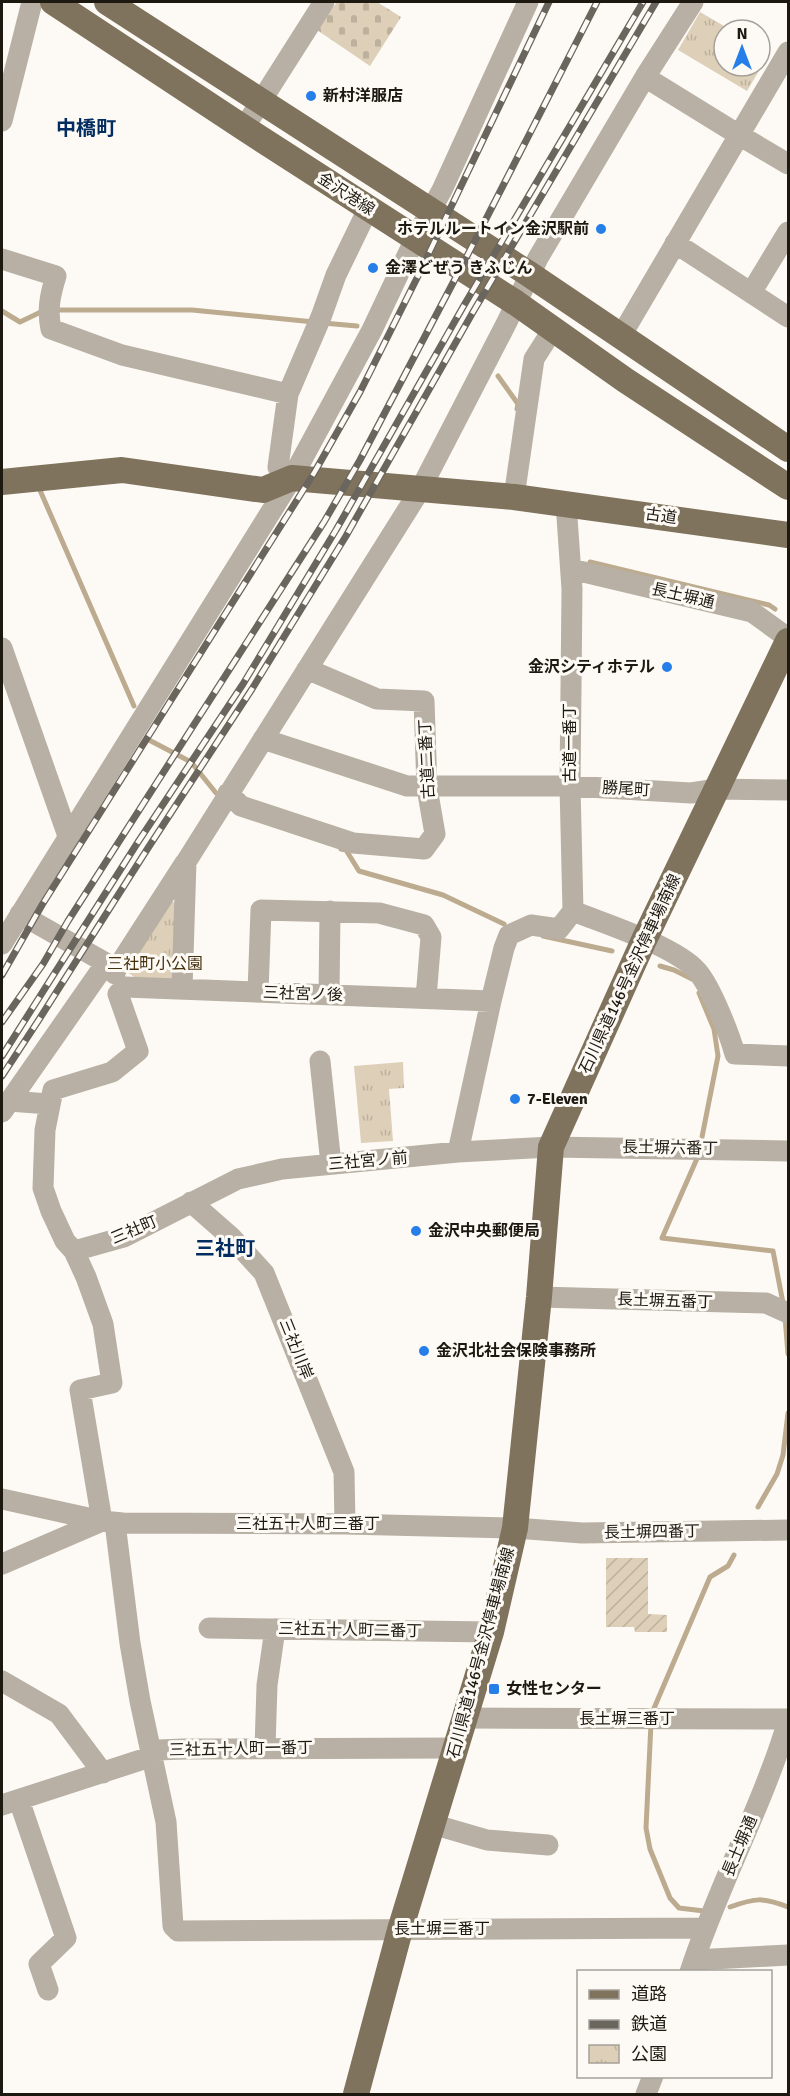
<svg xmlns="http://www.w3.org/2000/svg" width="790" height="2096" viewBox="0 0 790 2096" font-family="Signika,'Noto Sans JP',sans-serif">
	<style>
		.cemetery { fill: url(#cemetery-stones) }
		.park { fill: url(#park-tufts) }
		.garden { fill: url(#garden-furrows) }
		.lines { fill: none; stroke-linecap: round; stroke-linejoin: round }
		.stream { stroke: #bcab8f; stroke-width: 5 }
		.minor { stroke: #b8b0a4; stroke-width: 21 }
		.major { stroke: #80735d; stroke-width: 26 }
		.rail-casing { stroke: #6a665e; stroke-width: 7 }
		.rail { stroke: #fdfaf5; stroke-width: 4.5; stroke-dasharray: 14; stroke-linecap: butt }
		.poi-dot { fill: #267ee8; stroke: #fdfaf5; stroke-width: 2 }
		.labels { text-anchor: middle; dominant-baseline: central; stroke-width: 6; stroke-linejoin: round; paint-order: stroke }
		.poi-label { font-size: 16px; font-weight: bold; fill: #1e1910; stroke: #fdfaf5; text-anchor: start }
		.street-label { font-size: 16px; fill: #1e1910; stroke: #fdfaf5 }
		.park-label { font-size: 16px; fill: #45310d; stroke: #fdfaf5 }
		.quarter-label { font-size: 20px; font-weight: bold; fill: #032d60; stroke: #fdfaf5 }
	</style>
	<defs>
		<pattern id="cemetery-stones" width="16" height="16" patternUnits="userSpaceOnUse" patternTransform="scale(1.5)"><rect width="16" height="16" fill="#ddcfb8"/><path d="M2 7V4a2 2 0 0 1 4 0v3zM10 15v-3a2 2 0 0 1 4 0v3z" fill="#bdb19d"/></pattern>
		<pattern id="park-tufts" width="24" height="20" patternUnits="userSpaceOnUse" patternTransform="scale(1.5)"><rect width="24" height="20" fill="#ddcfb8"/><path d="M3 7l-1-3M5 7V3M7 7l1-3M15 17l-1-3M17 17v-4M19 17l1-3" fill="none" stroke="#bdb19d"/></pattern>
		<pattern id="garden-furrows" width="10" height="10" patternUnits="userSpaceOnUse" patternTransform="scale(1.5)"><rect width="10" height="10" fill="#ddcfb8"/><path d="M-1 1l2-2M0 10L10 0M9 11l2-2" fill="none" stroke="#bdb19d"/></pattern>
	</defs>
	<rect width="100%" height="100%" fill="#fdfaf5"/>
	<!-- cemetery -->
	<path class="cemetery" d="M337 2H377L401 17 370 66 317 30Z"/>
	<!-- park -->
	<path class="park" d="M700 12 731 30H724V66H760V47L770 52 747 91 678 50Z
		M168 901 177 903 174 977 169 983 145 984 127 972Z
		M403 1062 404 1088 389 1089 393 1141 361 1143 354 1066Z"/>
	<!-- garden -->
	<path class="garden" d="M606 1558H648V1614L667 1615V1632H635L634 1627H606Z"/>
	<g class="lines">
		<!-- stream -->
		<path class="stream" d="M54 310H192L314 322
			M2 311 20 322 45 310
			M323 323 357 326
			M498 376 518 404 517 409
			M39 488 134 706
			M590 562 769 605 775 609
			M147 737 149 740 191 762 216 793
			M341 849 346 850 359 871 443 895 504 924
			M543 936 612 951
			M660 966 674 970 692 979
			M699 993 714 1029 718 1056 701 1142
			M699 1154 662 1238 773 1251 783 1303
			M785 1317 788 1354
			M758 1507 777 1474 783 1455 788 1413
			M652 1713 710 1577 728 1566 734 1555
			M651 1723 646 1828 650 1849 670 1898 679 1908 704 1911
			M730 1907C755 1898 763 1897 788 1907"/>
		<!-- minor -->
		<path class="minor" d="M645 77 739 135 788 164
			M2 121 32 2
			M244 128 324 2
			M675 243 788 317
			M2 259 56 276C50 295 47 310 51 329L122 355 288 394
			M751 293 788 232
			M621 336 788 52
			M292 478 278 467 288 394 321 317 336 275 368 209
			M514 497 534 359 553 329
			M566 503 572 589 570 786 573 911
			M571 569 752 612 788 638
			M2 648 68 836
			M263 739 407 786H570L691 793 717 789 788 790
			M228 793 241 806 353 843 424 849 435 834 427 788 424 701 377 699 307 669
			M573 911C605 924 675 946 697 971 711 987 729 1033 735 1054L788 1056
			M20 914 106 963 115 974
			M2 944 292 478 372 330 415 239 442 190 528 2
			M114 973 185 863
			M182 989 186 862 420 490 507 322 538 258 645 77 693 2
			M258 992 261 910 379 913 424 925 431 937 426 998
			M329 995 330 911
			M320 1061 331 1164
			M9 1101 49 1104
			M2 1112 106 963
			M458 1152 491 1001 504 948 509 935 531 925 559 929 573 911
			M191 1202 232 1238 264 1273 344 1472 345 1524
			M74 1251 124 1237 238 1179 282 1169 458 1152 551 1147 788 1151
			M539 1297 766 1303 788 1313
			M2 1499 102 1521 123 1523 345 1524 515 1528 582 1533 788 1530
			M102 1521 80 1390 112 1383 103 1324 86 1277 74 1251 65 1241 51 1211 43 1188 45 1130 53 1090 112 1072 138 1051 118 994 125 987 491 1001
			M115 1523 130 1643 140 1701 166 1822 173 1926 178 1931 705 1928
			M2 1564 102 1521
			M209 1628 491 1632
			M2 1681 59 1714 103 1773
			M465 1718 788 1719
			M265 1748 267 1685 275 1629
			M19 1800 66 1938 39 1964 48 1990
			M2 1805 153 1756 157 1750 185 1749 456 1748
			M432 1824 487 1840 548 1845
			M694 1960 788 1955
			M690 1972C718 1886 762 1807 788 1721
			M646 2094 653 2076"/>
		<!-- major -->
		<path class="major" d="M53 2 244 128 516 303 625 380 788 487
			M107 2 529 274 788 449
			M2 482 122 470 263 490 292 478 514 497 788 535
			M356 2094 400 1930 491 1632 515 1528 539 1297 551 1147 644 940 788 641"/>
		<!-- rail casing -->
		<g class="rail-casing">
			<path id="rail" d="M2 975 42 905 314 473 360 392 419 274 549 2
				M2 1022 43 964 68 921 324 522 360 460 465 260 597 2
				M2 1056 138 842 243 684 336 530 463 307 643 2
				M2 1076 40 1018 148 848 252 689 346 536 473 312 656 2"/>
		</g>
		<!-- rail -->
		<use href="#rail" class="rail"/>
	</g>
	<!-- markers -->
	<g class="poi-dot">
		<circle cx="311" cy="96" r="6"/>
		<circle cx="601" cy="229" r="6"/>
		<circle cx="373" cy="268" r="6"/>
		<circle cx="667" cy="667" r="6"/>
		<circle cx="515" cy="1099" r="6"/>
		<circle cx="416" cy="1231" r="6"/>
		<circle cx="424" cy="1351" r="6"/>
		<rect x="488" y="1683" width="12" height="12" rx="3"/>
	</g>
	<g class="labels">
		<!-- poi labels -->
		<g class="poi-label">
			<text x="323" y="96">新村洋服店</text>
			<text x="589" y="229" text-anchor="end">ホテルルートイン金沢駅前</text>
			<text x="385" y="268">金澤どぜう きふじん</text>
			<text x="655" y="667" text-anchor="end">金沢シティホテル</text>
			<text x="527" y="1099">7-Eleven</text>
			<text x="428" y="1231">金沢中央郵便局</text>
			<text x="436" y="1351">金沢北社会保険事務所</text>
			<text x="506" y="1689">女性センター</text>
		</g>
		<!-- street labels -->
		<g class="street-label">
			<text transform="translate(346 194) rotate(33)">金沢港線</text>
			<text transform="translate(661 516) rotate(8)">古道</text>
			<text transform="translate(683 596) rotate(13)">長土塀通</text>
			<text transform="translate(570 743) rotate(-90)">古道一番丁</text>
			<text transform="translate(427 759) rotate(-93)">古道二番丁</text>
			<text transform="translate(626 789) rotate(3)">勝尾町</text>
			<text transform="translate(630 974) rotate(-65)">石川県道146号金沢停車場南線</text>
			<text transform="translate(303 994) rotate(2)">三社宮ノ後</text>
			<text transform="translate(670 1148) rotate(1)">長土塀六番丁</text>
			<text transform="translate(368 1161) rotate(-5)">三社宮ノ前</text>
			<text transform="translate(134 1230) rotate(-23)">三社町</text>
			<text transform="translate(665 1301) rotate(2)">長土塀五番丁</text>
			<text transform="translate(296 1349) rotate(68)">三社川岸</text>
			<text x="308" y="1524">三社五十人町三番丁</text>
			<text transform="translate(652 1532) rotate(-1)">長土塀四番丁</text>
			<text transform="translate(350 1630) rotate(1)">三社五十人町二番丁</text>
			<text transform="translate(481 1653) rotate(-75)">石川県道146号金沢停車場南線</text>
			<text x="627" y="1719">長土塀三番丁</text>
			<text transform="translate(241 1749) rotate(-1)">三社五十人町一番丁</text>
			<text transform="translate(740 1846) rotate(-67)">長土塀通</text>
			<text x="442" y="1929">長土塀二番丁</text>
		</g>
		<!-- park labels -->
		<g class="park-label">
			<text x="155" y="964">三社町小公園</text>
		</g>
		<!-- quarter labels -->
		<g class="quarter-label">
			<text x="86" y="128">中橋町</text>
			<text x="225" y="1248">三社町</text>
		</g>
	</g>
	<!-- border -->
	<rect width="790" height="2096" fill="none" stroke="#1e1910" stroke-width="6"/>
	<!-- legend -->
	<rect x="577" y="1970" width="195" height="108" fill="#fdfaf5" stroke="#a4a099" stroke-width="1.5"/>
	<rect x="589" y="1990" width="30" height="9" fill="#80735d" stroke="#a4a099" stroke-width="1.5"/>
	<text x="631" y="2000" font-size="18" fill="#1e1910">道路</text>
	<rect x="589" y="2020" width="30" height="9" fill="#6a665e" stroke="#a4a099" stroke-width="1.5"/>
	<text x="631" y="2030" font-size="18" fill="#1e1910">鉄道</text>
	<rect x="589" y="2045" width="30" height="18" fill="url(#park-tufts)" stroke="#a4a099" stroke-width="1.5"/>
	<text x="631" y="2060" font-size="18" fill="#1e1910">公園</text>
	<!-- north arrow -->
	<g transform="translate(742 48)"><circle r="28" fill="#fdfaf5" stroke="#a4a099" stroke-width="1.5"/>
	<path d="M0-4.5L10 22L0 15L-10 22Z" fill="#267ee8"/>
	<text y="-9" font-size="16" font-weight="bold" text-anchor="middle" fill="#1e1910">N</text>
	</g>
</svg>
